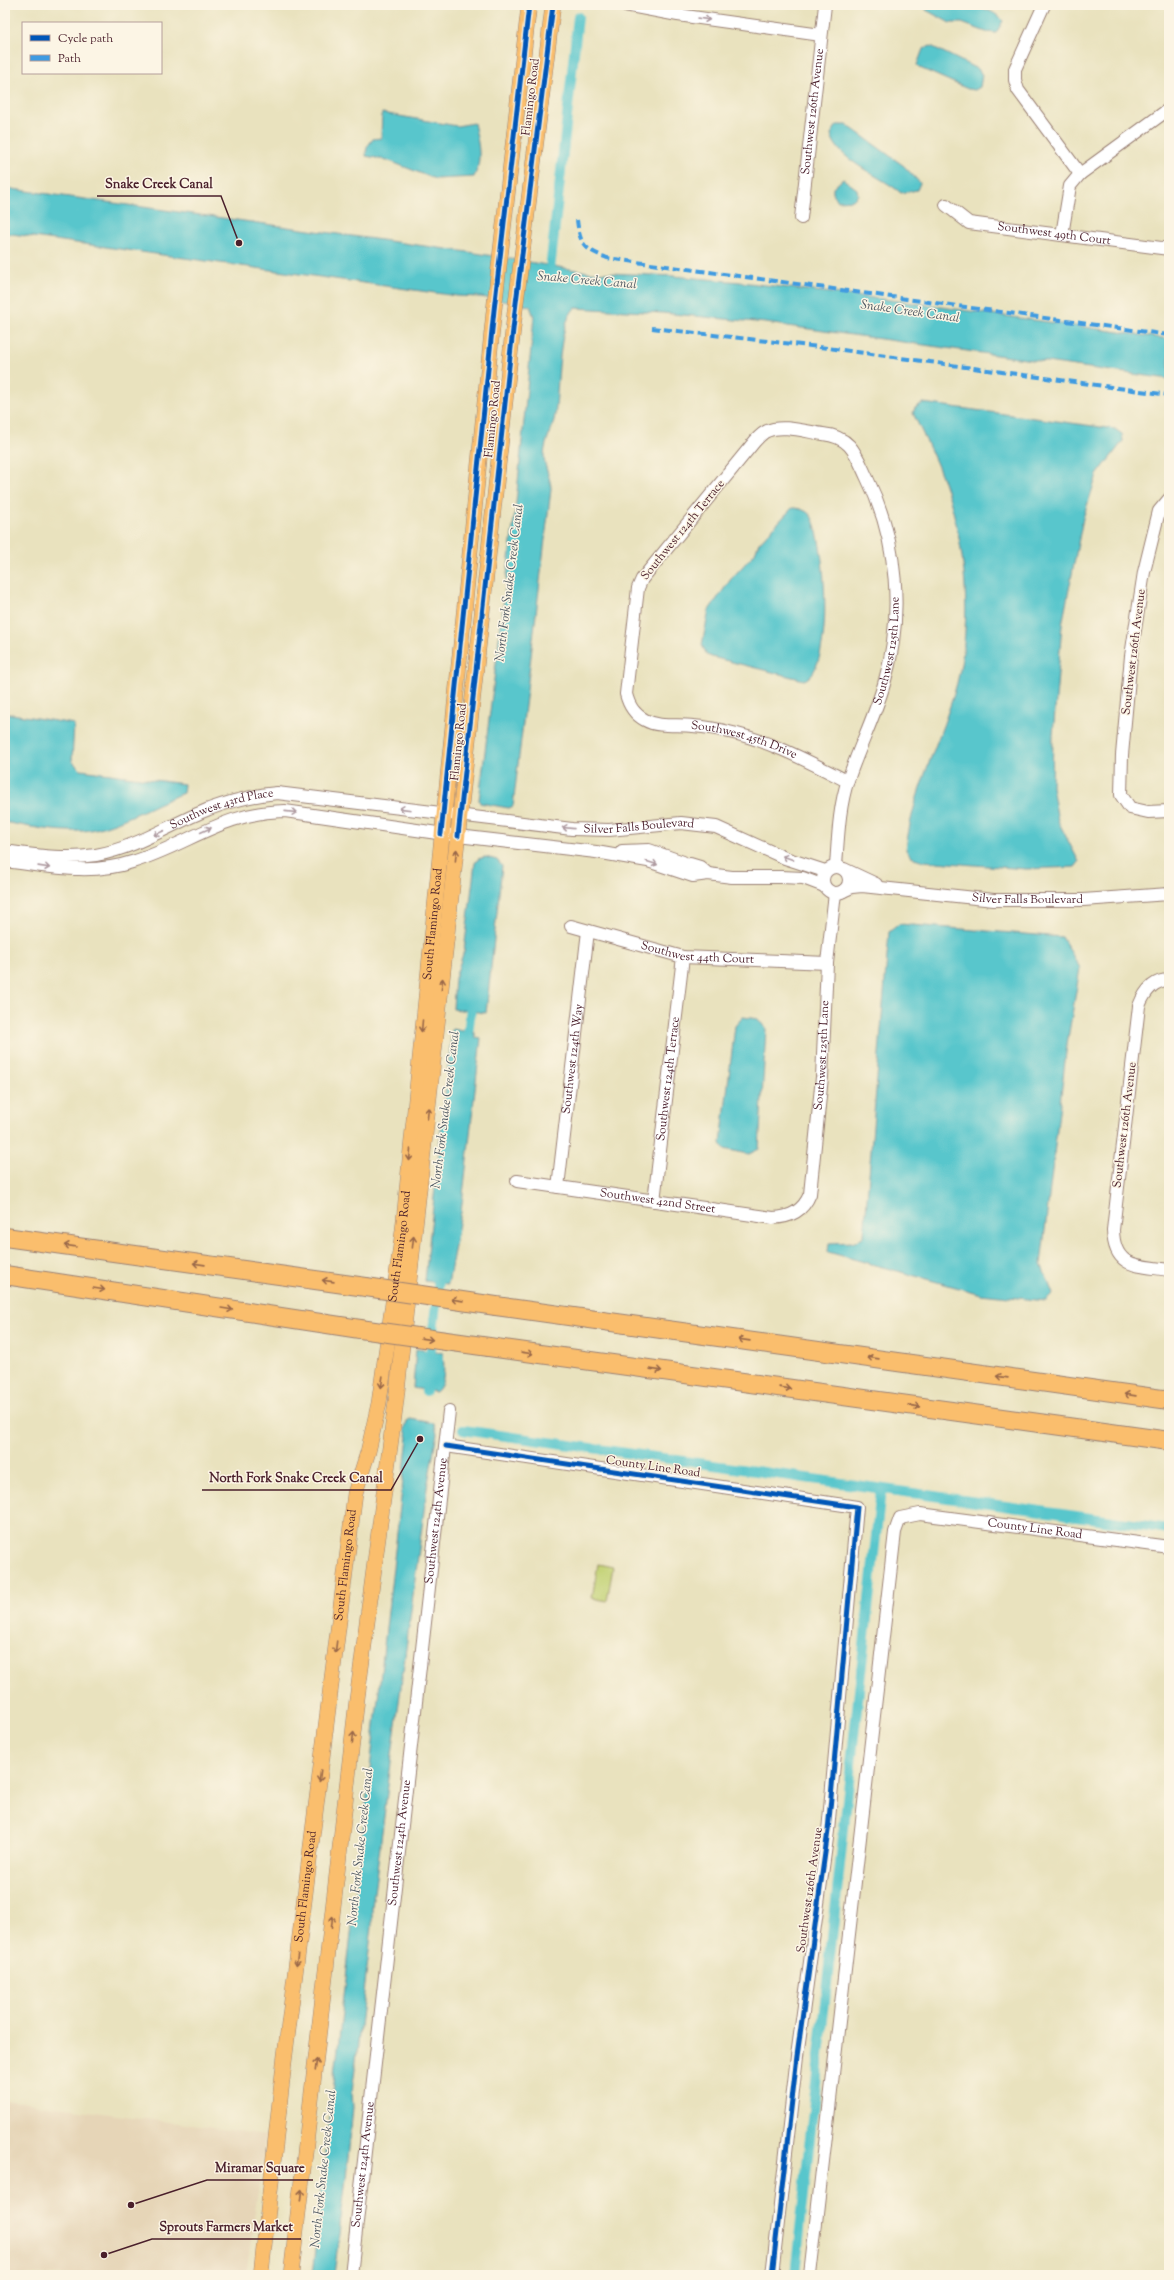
<svg xmlns="http://www.w3.org/2000/svg" width="1174" height="2280" viewBox="0 0 1174 2280" font-family="'Sorts Mill Goudy',serif">
	<style>
		.built { fill: #e6d5b7 }
		.green { fill: #c2d274; stroke: #867850 }
		.water { fill: #59c6cc; stroke: #52727c }
		.lines { fill: none; stroke-linecap: round; stroke-linejoin: round }
		.canal { stroke: #59c6cc; stroke-width: 10 }
		.minor-casing { stroke: #9a8074; stroke-width: 14 }
		.major-casing { stroke: #9a8074; stroke-width: 16 }
		.highway-casing { stroke: #9a8074; stroke-width: 20 }
		.minor { stroke: #fff; stroke-width: 12 }
		.major { stroke: #fabe6d; stroke-width: 15 }
		.highway { stroke: #fabe6d; stroke-width: 18 }
		.highway-bridge-casing { stroke: #9a8074; stroke-width: 20; stroke-linecap: butt }
		.highway-bridge { stroke: #fabe6d; stroke-width: 18 }
		.quiet { stroke: #409be1; stroke-width: 4; stroke-dasharray: 8 4; stroke-linecap: butt }
		.cycleway-casing { stroke: #fcf5e5; stroke-width: 8 }
		.cycleway { stroke: #0057b8; stroke-width: 5 }
		.oneway { stroke: #ae9aa0 }
		.oneway2 { stroke: #996749 }
		.labels { text-anchor: middle; dominant-baseline: central; stroke-width: 3; stroke-linejoin: round; paint-order: stroke }
		.street-label { font-size: 12px; fill: #4a1f2b; stroke: #fcf5e5 }
		.water-label { font-size: 13px; font-style: italic; fill: #4f5963; stroke: #fcf5e5 }
		.leader { fill: none; stroke: #4a1f2b; stroke-width: 1.5 }
		.callout-dot { fill: #4a1f2b; stroke: #fcf5e5; stroke-width: 1.5 }
		.callout-label { font-size: 13px; text-anchor: middle; font-weight: bold; fill: #4a1f2b; stroke: #fcf5e5; stroke-width: 3; stroke-linejoin: round; paint-order: stroke }
	</style>
	<rect width="100%" height="100%" fill="#fcf5e5"/>
	<filter id="ink" filterUnits="userSpaceOnUse"><feTurbulence type="fractalNoise" baseFrequency=".025" numOctaves="2"/><feDisplacementMap in="SourceGraphic" scale="8" xChannelSelector="R" yChannelSelector="G"/><feConvolveMatrix kernelMatrix="1 2 1 2 8 2 1 2 1" color-interpolation-filters="sRGB"/></filter>
	<filter id="wash" filterUnits="userSpaceOnUse"><feTurbulence type="fractalNoise" baseFrequency=".012" numOctaves="4" result="noise"/><feDisplacementMap in="SourceGraphic" scale="16" xChannelSelector="R" yChannelSelector="G"/><feGaussianBlur stdDeviation="0.9" result="paint"/><feColorMatrix in="noise" values="0 0 0 0 0 0 0 0 0 0 0 0 0 0 0 0 0 1.4 0 .05"/><feComposite in="paint" operator="in"/></filter>
	<g filter="url(#wash)">
		<rect width="100%" height="100%" fill="#e9e2be"/>
		<!-- built -->
		<path class="built" d="M5 2100 266 2135 246 2275H5Z"/>
		<!-- green -->
		<path class="green" d="M598 1564 613 1567 607 1601 592 1598Z"/>
		<!-- water -->
		<path class="water" d="M926 5C952 5 985 0 1003 21L996 33 986 32 962 23H950L926 10Z
			M931 46 979 70 982 75 980 87 975 90 968 89 920 68 917 65 923 49Z
			M382 113 457 126 474 123C478 143 483 158 474 177L435 179 387 160 366 156 367 147 373 139 381 138Z
			M837 125H847L904 166 920 183 917 190 901 193C883 177 836 160 831 134Z
			M843 179 857 189 858 195 853 200 838 201 833 193V188Z
			M5 188 475 253 588 272 673 276 740 282 898 301 1169 339V379L766 323 663 313 575 308C557 324 559 390 555 415 553 429 545 439 544 456 544 467 551 478 551 489L513 806 509 808 480 803 479 800 516 503 534 317 530 306 481 297 457 296 5 233Z
			M923 403 1115 429 1122 434 1123 441 1097 475 1083 518 1062 625 1053 735 1052 787 1058 821 1079 862 1075 867 1026 869 924 861 911 857 906 850C911 799 934 754 950 706 972 645 969 573 953 511 945 477 928 445 913 413L915 408Z
			M792 508C798 508 807 510 811 516 826 540 835 670 804 680L712 657 707 655 702 645 709 610 731 579 755 553 759 543Z
			M5 713 74 724 72 761 81 770 184 784 183 793C155 804 109 830 82 831 56 832 30 827 5 822Z
			M485 857 497 860 502 866 486 1013 453 1009 455 978 464 951 475 863 478 859Z
			M899 924 1062 937 1080 968 1067 1044 1041 1264 1053 1294 1046 1301 981 1294 828 1252 829 1243 855 1242 864 1236 889 932Z
			M743 1017 758 1019 766 1029 759 1149 749 1154 724 1149 721 1143 735 1026Z
			M452 1029 475 1033V1037L481 1038 461 1212 448 1284 425 1281Z
			M416 1349 443 1353C444 1365 446 1384 436 1392L413 1388Z
			M410 1419 434 1423 437 1433 427 1488 372 1908V1926L352 2093 353 2108 346 2178 334 2275H312L408 1437 405 1429 407 1421Z"/>
		<g class="lines">
			<!-- canal -->
			<path class="canal" d="M549 279 578 17
				M467 1044 472 998
				M426 1391 440 1270
				M463 1430 1169 1529
				M795 2275 881 1490"/>
		</g>
	</g>
	<g filter="url(#ink)">
		<g class="lines">
			<!-- minor casing -->
			<g class="minor-casing">
				<g id="minor">
					<path d="M625 5 678 15 821 35"/>
					<path d="M1044 5 1015 69V80L1018 90 1080 174"/>
					<path id="s1" d="M946 205 969 223 1169 249"/>
					<path id="s2" d="M801 218 825 5"/>
					<path d="M1062 235 1070 186 1080 174 1169 109"/>
					<path d="M1169 499 1159 511 1144 572 1131 656 1122 755 1121 795 1130 808 1148 812 1169 811"/>
					<path id="s3" d="M5 851C35 855 65 860 96 855 136 848 171 824 209 809 231 801 253 795 277 793L572 829 609 830 681 823 716 827 785 858 825 871"/>
					<path d="M622 851 649 850 683 862"/>
					<path d="M5 861C48 866 90 876 132 862 188 845 223 812 285 811L458 836 596 852 648 861 693 876 708 874 732 877H781L803 878 824 886"/>
					<path d="M690 864 700 867 708 874"/>
					<path id="s4" d="M836 866C838 838 839 806 848 780 859 747 875 716 884 684 904 616 898 541 867 478 856 455 852 437 823 434 807 432 782 424 767 431 762 433 758 438 755 441L642 579 638 588 626 694C629 706 634 714 645 720 659 728 678 724 693 726 705 727 718 729 729 732 771 741 809 762 847 781"/>
					<circle cx="836" cy="880" r="13"/>
					<path d="M844 869 876 884"/>
					<path id="s5" d="M843 891 852 887 862 886 994 900H1083L1169 894"/>
					<path id="s6" d="M571 926 683 957 827 963"/>
					<path d="M1169 980C1153 980 1144 993 1139 1006L1113 1230C1114 1269 1138 1265 1169 1270"/>
					<path id="s7" d="M517 1181 773 1218C791 1217 803 1211 810 1194L822 1077 827 963 835 893"/>
					<path id="s8" d="M558 1187 588 931"/>
					<path id="s9" d="M654 1201 683 957"/>
					<path d="M446 1446 857 1507 828 1831 797 2056 772 2275"/>
					<path id="s10" d="M351 2275 449 1411"/>
					<path id="s11" d="M810 2275 895 1532 900 1518 920 1514 1169 1547"/>
				</g>
			</g>
			<!-- major casing -->
			<g class="major-casing">
				<g id="major">
					<path id="s12" d="M261 2275 284 2063 355 1493 368 1452 379 1403 403 1230 494 310 529 5"/>
					<path d="M291 2275 357 1699 396 1401 515 311 553 5"/>
				</g>
			</g>
			<!-- highway casing -->
			<g class="highway-casing">
				<path id="highway" d="M5 1237 366 1287
					M5 1275 360 1329
					M496 1306 1169 1400
					M489 1347 1169 1441"/>
			</g>
			<!-- minor -->
			<use href="#minor" class="minor"/>
			<!-- major -->
			<use href="#major" class="major"/>
			<!-- highway -->
			<use href="#highway" class="highway"/>
			<!-- highway-bridge casing -->
			<g class="highway-bridge-casing">
				<path id="highway-bridge" d="M366 1287 496 1306
					M360 1329 489 1347"/>
			</g>
			<!-- highway-bridge -->
			<use href="#highway-bridge" class="highway-bridge"/>
			<!-- quiet -->
			<path class="quiet" d="M577 220C580 245 584 249 607 258L1169 335
				M652 328 828 348 1169 395"/>
			<!-- cycleway casing -->
			<g class="cycleway-casing">
				<path id="cycleway" d="M441 834 494 310 529 5
					M458 836 515 311 553 5
					M446 1446 857 1507 828 1831 797 2056 772 2275"/>
			</g>
			<!-- cycleway -->
			<use href="#cycleway" class="cycleway"/>
		</g>
		<!-- one-way arrows -->
		<defs><path id="oneway-shaft" d="M-6 0H5M1.5-3L5.5 0L1.5 3" fill="none" stroke-width="1.6" stroke-linecap="round" stroke-linejoin="round"/></defs>
		<g class="oneway">
			<use href="#oneway-shaft" transform="translate(704 19) rotate(8)"/>
			<use href="#oneway-shaft" transform="translate(405 809) rotate(-173)"/>
			<use href="#oneway-shaft" transform="translate(291 812) rotate(6)"/>
			<use href="#oneway-shaft" transform="translate(568 828) rotate(-174)"/>
			<use href="#oneway-shaft" transform="translate(206 830) rotate(-24)"/>
			<use href="#oneway-shaft" transform="translate(159 833) rotate(155)"/>
			<use href="#oneway-shaft" transform="translate(788 858) rotate(-160)"/>
			<use href="#oneway-shaft" transform="translate(652 863) rotate(18)"/>
			<use href="#oneway-shaft" transform="translate(44 867) rotate(8)"/>
		</g>
		<g class="oneway2">
			<use href="#oneway-shaft" transform="translate(456 855) rotate(-84)"/>
			<use href="#oneway-shaft" transform="translate(442 984) rotate(-84)"/>
			<use href="#oneway-shaft" transform="translate(422 1026) rotate(95)"/>
			<use href="#oneway-shaft" transform="translate(428 1113) rotate(-84)"/>
			<use href="#oneway-shaft" transform="translate(410 1155) rotate(95)"/>
			<use href="#oneway-shaft" transform="translate(413 1242) rotate(-84)"/>
			<use href="#oneway-shaft" transform="translate(70 1246) rotate(-172)"/>
			<use href="#oneway-shaft" transform="translate(199 1264) rotate(-172)"/>
			<use href="#oneway-shaft" transform="translate(328 1281) rotate(-172)"/>
			<use href="#oneway-shaft" transform="translate(99 1289) rotate(9)"/>
			<use href="#oneway-shaft" transform="translate(457 1300) rotate(-172)"/>
			<use href="#oneway-shaft" transform="translate(227 1309) rotate(9)"/>
			<use href="#oneway-shaft" transform="translate(427 1339) rotate(8)"/>
			<use href="#oneway-shaft" transform="translate(744 1340) rotate(-172)"/>
			<use href="#oneway-shaft" transform="translate(527 1353) rotate(8)"/>
			<use href="#oneway-shaft" transform="translate(873 1358) rotate(-172)"/>
			<use href="#oneway-shaft" transform="translate(656 1370) rotate(8)"/>
			<use href="#oneway-shaft" transform="translate(1002 1377) rotate(-172)"/>
			<use href="#oneway-shaft" transform="translate(382 1382) rotate(98)"/>
			<use href="#oneway-shaft" transform="translate(785 1388) rotate(8)"/>
			<use href="#oneway-shaft" transform="translate(1130 1395) rotate(-172)"/>
			<use href="#oneway-shaft" transform="translate(914 1406) rotate(8)"/>
			<use href="#oneway-shaft" transform="translate(336 1647) rotate(97)"/>
			<use href="#oneway-shaft" transform="translate(353 1738) rotate(-84)"/>
			<use href="#oneway-shaft" transform="translate(320 1776) rotate(97)"/>
			<use href="#oneway-shaft" transform="translate(332 1922) rotate(-84)"/>
			<use href="#oneway-shaft" transform="translate(297 1960) rotate(97)"/>
			<use href="#oneway-shaft" transform="translate(316 2065) rotate(-83)"/>
			<use href="#oneway-shaft" transform="translate(301 2195) rotate(-83)"/>
		</g>
	</g>
	<g class="labels">
		<!-- street labels -->
		<g class="street-label">
			<text transform="translate(531 97) rotate(-83)">Flamingo Road</text>
			<text stroke="none"><textPath href="#s2" startOffset="107">Southwest 126th Avenue</textPath></text>
			<text stroke="none"><textPath href="#s1" startOffset="115">Southwest 49th Court</textPath></text>
			<text transform="translate(493 419) rotate(-84)">Flamingo Road</text>
			<text transform="translate(683 530) rotate(-51)">Southwest 124th Terrace</text>
			<text stroke="none"><textPath href="#s4" startOffset="223">Southwest 125th Lane</textPath></text>
			<text transform="translate(1134 652) rotate(-83)">Southwest 126th Avenue</text>
			<text transform="translate(459 742) rotate(-84)">Flamingo Road</text>
			<text stroke="none"><textPath href="#s4" startOffset="970">Southwest 45th Drive</textPath></text>
			<text stroke="none"><textPath href="#s3" startOffset="226">Southwest 43rd Place</textPath></text>
			<text stroke="none"><textPath href="#s3" startOffset="648">Silver Falls Boulevard</textPath></text>
			<text stroke="none"><textPath href="#s5" startOffset="186">Silver Falls Boulevard</textPath></text>
			<text stroke="none"><textPath href="#s12" startOffset="1363">South Flamingo Road</textPath></text>
			<text stroke="none"><textPath href="#s6" startOffset="130">Southwest 44th Court</textPath></text>
			<text stroke="none"><textPath href="#s7" startOffset="445">Southwest 125th Lane</textPath></text>
			<text stroke="none"><textPath href="#s8" startOffset="129">Southwest 124th Way</textPath></text>
			<text stroke="none"><textPath href="#s9" startOffset="123">Southwest 124th Terrace</textPath></text>
			<text transform="translate(1125 1125) rotate(-83)">Southwest 126th Avenue</text>
			<text stroke="none"><textPath href="#s7" startOffset="142">Southwest 42nd Street</textPath></text>
			<text stroke="none"><textPath href="#s12" startOffset="1039">South Flamingo Road</textPath></text>
			<text transform="translate(653 1467) rotate(8)">County Line Road</text>
			<text stroke="none"><textPath href="#s10" startOffset="759">Southwest 124th Avenue</textPath></text>
			<text stroke="none"><textPath href="#s11" startOffset="899">County Line Road</textPath></text>
			<text stroke="none"><textPath href="#s12" startOffset="715">South Flamingo Road</textPath></text>
			<text stroke="none"><textPath href="#s10" startOffset="435">Southwest 124th Avenue</textPath></text>
			<text stroke="none"><textPath href="#s12" startOffset="391">South Flamingo Road</textPath></text>
			<text transform="translate(810 1890) rotate(-82)">Southwest 126th Avenue</text>
			<text stroke="none"><textPath href="#s10" startOffset="111">Southwest 124th Avenue</textPath></text>
		</g>
		<!-- water labels -->
		<g class="water-label">
			<text transform="translate(587 281) rotate(5)">Snake Creek Canal</text>
			<text transform="translate(910 312) rotate(8)">Snake Creek Canal</text>
			<text transform="translate(510 583) rotate(-83)">North Fork Snake Creek Canal</text>
			<text transform="translate(446 1110) rotate(-83)">North Fork Snake Creek Canal</text>
			<text transform="translate(361 1847) rotate(-84)">North Fork Snake Creek Canal</text>
			<text transform="translate(324 2169) rotate(-84)">North Fork Snake Creek Canal</text>
		</g>
	</g>
	<!-- callouts -->
	<path class="leader" d="M239 243L221 196H97M420 1439L391 1490H202M131 2205L207 2180H313M104 2255L152 2239H301"/>
	<g class="callout-dot">
		<circle cx="239" cy="243" r="4"/>
		<circle cx="420" cy="1439" r="4"/>
		<circle cx="131" cy="2205" r="4"/>
		<circle cx="104" cy="2255" r="4"/>
	</g>
	<g class="callout-label">
		<text x="159" y="188">Snake Creek Canal</text>
		<text x="296" y="1482">North Fork Snake Creek Canal</text>
		<text x="260" y="2172">Miramar Square</text>
		<text x="226" y="2231">Sprouts Farmers Market</text>
	</g>
	<!-- margin -->
	<rect width="1174" height="2280" fill="none" stroke="#fcf5e5" stroke-width="20"/>
	<!-- legend -->
	<rect x="22" y="22" width="140" height="52" fill="#fcf5e5" stroke="#b59f9b"/>
	<rect x="30" y="35" width="20" height="6" fill="#0057b8" stroke="#b59f9b"/>
	<text x="58" y="42" font-size="12" fill="#4a1f2b">Cycle path</text>
	<rect x="30" y="55" width="20" height="6" fill="#409be1" stroke="#b59f9b"/>
	<text x="58" y="62" font-size="12" fill="#4a1f2b">Path</text>
</svg>
